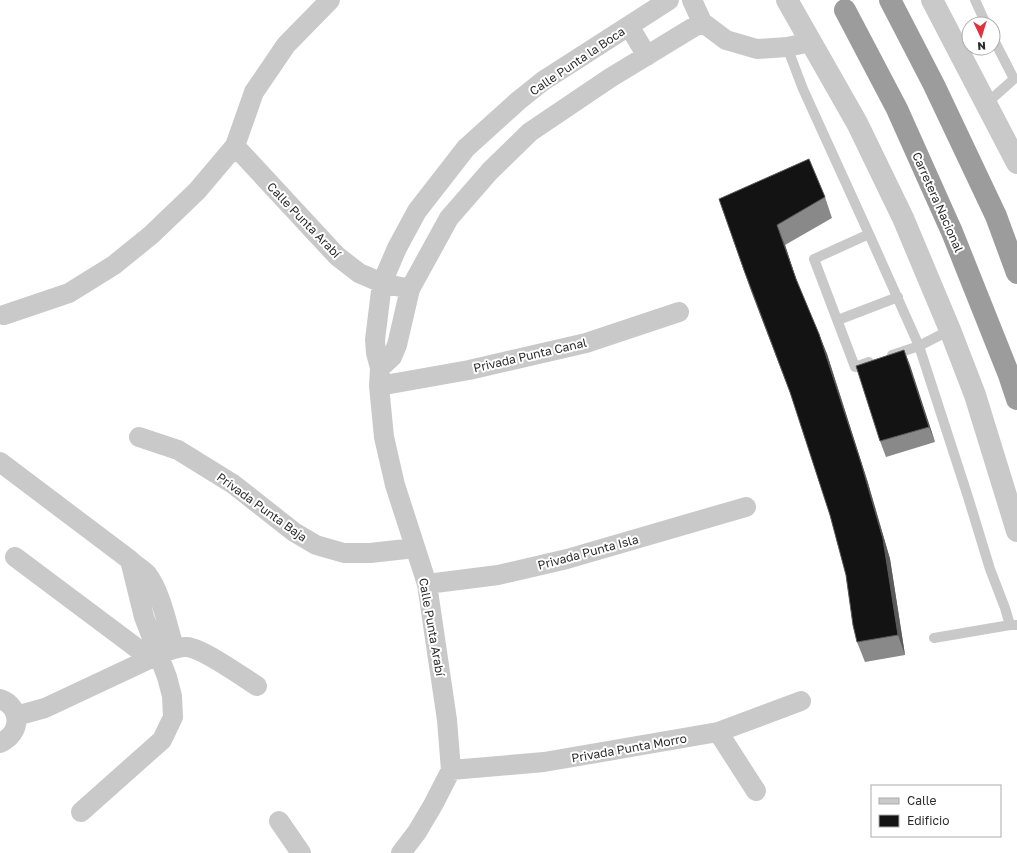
<svg xmlns="http://www.w3.org/2000/svg" width="1017" height="853" viewBox="0 0 1017 853" font-family="'Golos Text',sans-serif">
	<style>
		.lines { fill: none; stroke-linecap: round; stroke-linejoin: round }
		.service { stroke: #c9c9c9; stroke-width: 10 }
		.minor { stroke: #c9c9c9; stroke-width: 20 }
		.tertiary { stroke: #c9c9c9; stroke-width: 22 }
		.trunk { stroke: #9c9c9c; stroke-width: 22 }
		.wall { fill: #898989 }
		.shaded-wall { fill: #5a5a5a }
		.building { fill: #131313; stroke: #5a5a5a }
		.labels { text-anchor: middle; dominant-baseline: central; stroke-width: 4; stroke-linejoin: round; paint-order: stroke }
		.street-label { font-size: 12px; fill: #2c2c2c; stroke: #fff }
	</style>
	<rect width="100%" height="100%" fill="#fff"/>
	<g class="lines">
		<!-- service -->
		<path class="service" d="M975 0 986 24
			M787 47 803 89 869 234 919 346 968 497 990 569 1005 608 1010 625H1017
			M987 103 1014 79 993 38
			M838 320 898 297
			M892 355 919 346 950 330
			M869 362 855 367 814 259 869 234
			M934 638 1010 625"/>
		<!-- minor -->
		<path class="minor" d="M692 0 702 22 726 40 757 49 787 47 811 42
			M629 26 647 56
			M235 146 337 256 359 273 382 283 410 289
			M4 315 69 293 114 265 151 235 197 191 235 146 254 92 286 45 330 0
			M380 368 392 357 397 345 410 289 449 218 490 171 530 132 610 78 702 22
			M379 386 469 370 586 343 679 312
			M139 437 178 450 233 484 294 532 316 545 344 553H370L415 548
			M0 462 130 560C135 565 142 569 147 574 161 592 168 627 174 648
			M15 557 150 658
			M427 584 498 575 567 559 746 507
			M0 699C22 707 22 733 0 743
			M16 716 45 708 158 655C167 651 178 646 187 647 202 648 243 677 257 686
			M718 732 756 791
			M451 770 544 762 718 732 801 701
			M81 812 162 740 173 717 172 696 167 677 144 617 130 560
			M279 821 301 853
			M401 853 417 832 433 805 451 770 447 720 427 584 395 485 384 437 379 386 380 368 376 353 375 340 382 283 397 248 417 211 466 148 518 101 543 81 669 0"/>
		<!-- tertiary -->
		<path class="tertiary" d="M787 0 857 123 903 218 950 330 975 395 1017 531
			M932 0 1017 163"/>
		<!-- trunk -->
		<path class="trunk" d="M890 0 934 85 996 216 1017 273
			M845 10 897 109 952 232 1009 375 1017 399"/>
	</g>
	<!-- wall -->
	<path class="wall" d="M825 197 832 218 785 245 798 285 827 354 868 483 890 559 905 655 865 662 857 642 846 575 830 515 792 398 751 291 719 199Z
		M904 350 935 442 886 457 880 441Z"/>
	<!-- shaded-wall -->
	<path class="shaded-wall" d="M777 225 785 245 803 300 796 279Z
		M819 334 827 354 868 483 890 559 905 655 898 635Z
		M904 350 910 365 935 442 929 427Z"/>
	<!-- building -->
	<path class="building" d="M809 159 825 197 777 225 796 279 819 334 861 463 883 539 898 635 857 642 853 625 846 575 830 515 790 392 744 270 719 199Z
		M904 350 929 427 880 441 856 366Z"/>
	<g class="labels">
		<!-- street labels -->
		<g class="street-label">
			<text transform="translate(577 61) rotate(-34)">Calle Punta la Boca</text>
			<text transform="translate(938 202) rotate(66)">Carretera Nacional</text>
			<text transform="translate(304 220) rotate(46)">Calle Punta Arabí</text>
			<text transform="translate(530 355) rotate(-13)">Privada Punta Canal</text>
			<text transform="translate(262 507) rotate(36)">Privada Punta Baja</text>
			<text transform="translate(588 552) rotate(-15)">Privada Punta Isla</text>
			<text transform="translate(432 627) rotate(80)">Calle Punta Arabí</text>
			<text transform="translate(629 748) rotate(-10)">Privada Punta Morro</text>
		</g>
	</g>
	<!-- legend -->
	<rect x="871" y="785" width="130" height="52" fill="#ffffff" stroke="#ababab"/>
	<rect x="879" y="798" width="20" height="6" fill="#c9c9c9" stroke="#ababab"/>
	<text x="907" y="805" font-size="12" fill="#2c2c2c">Calle</text>
	<rect x="879" y="815" width="20" height="12" fill="#131313" stroke="#ababab"/>
	<text x="907" y="825" font-size="12" fill="#2c2c2c">Edificio</text>
	<!-- north arrow -->
	<g transform="translate(981 36) rotate(176)"><circle r="19" fill="#ffffff" stroke="#ababab"/>
	<path d="M0-3L7 15L0 10L-7 15Z" fill="#df313e"/>
	<text y="-6" font-size="11" font-weight="bold" text-anchor="middle" fill="#2c2c2c">N</text>
	</g>
</svg>
